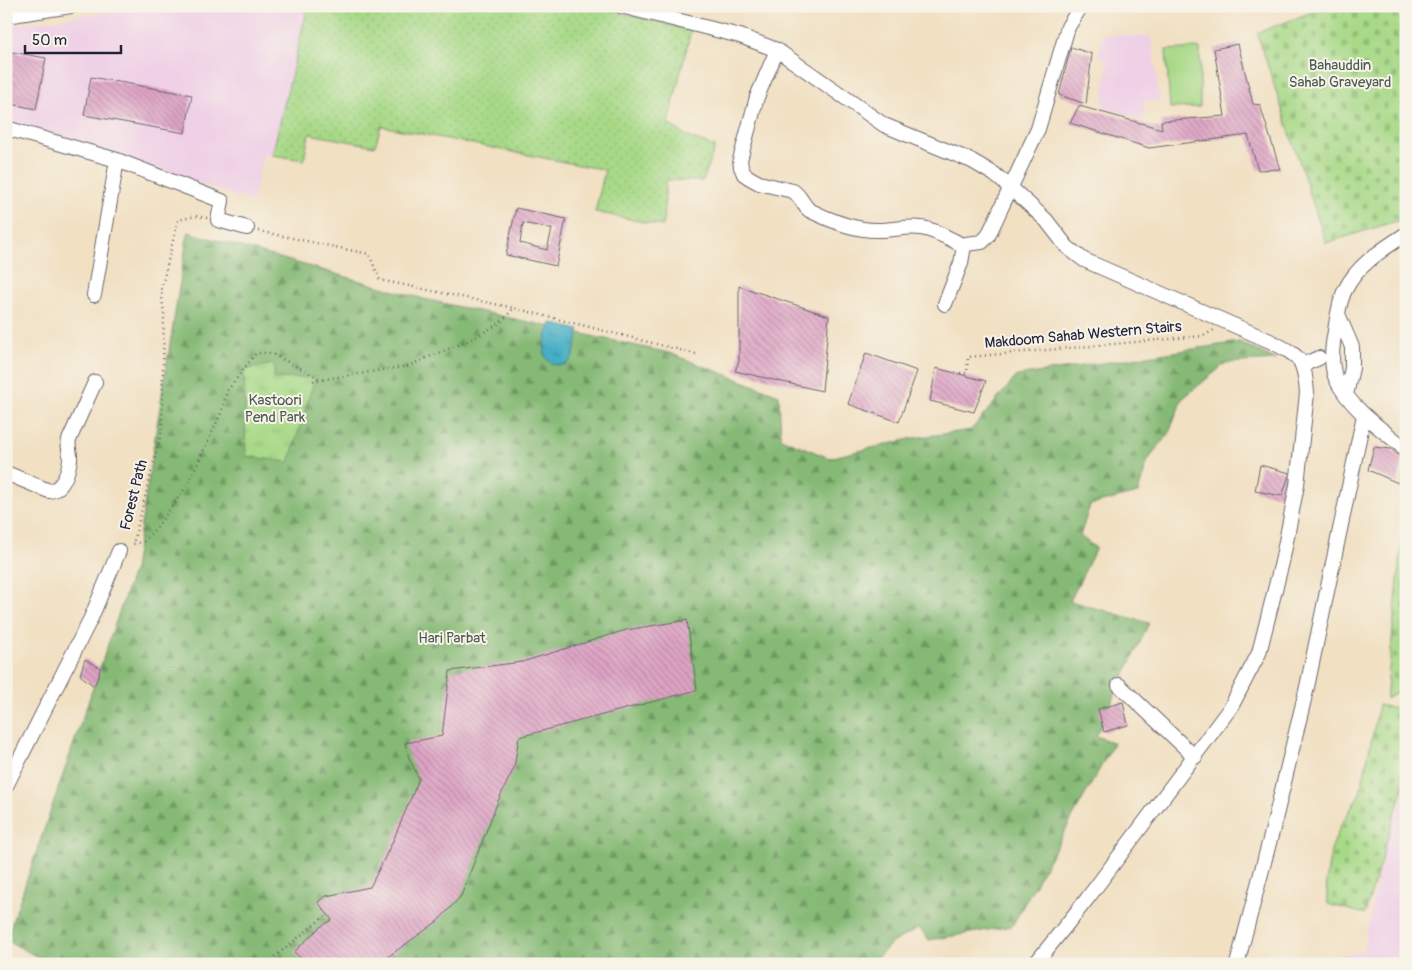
<svg xmlns="http://www.w3.org/2000/svg" width="1412" height="970" viewBox="0 0 1412 970" font-family="Pangolin,sans-serif">
	<style>
		.built { fill: #efd0e6 }
		.grass { fill: url(#grass-dots); stroke: #647e61 }
		.forest { fill: url(#forest-firs); stroke: #546e58 }
		.cemetery { fill: url(#cemetery-stones); stroke: #647e61 }
		.park { fill: url(#park-tufts); stroke: #647e61 }
		.pitch { fill: #a7d987; stroke: #647e61 }
		.water { fill: url(#water-ripples); stroke: #346880 }
		.building { fill: url(#building-back-hatch); fill-rule: evenodd }
		.lines { fill: none; stroke-linecap: round; stroke-linejoin: round }
		.minor-casing { stroke: #6a646a; stroke-width: 16 }
		.path { stroke: #6a646a; stroke-width: 2.5; stroke-dasharray: 1 4; stroke-linecap: butt }
		.minor { stroke: #fff; stroke-width: 14 }
		.labels { text-anchor: middle; dominant-baseline: central; stroke-width: 4; stroke-linejoin: round; paint-order: stroke }
		.park-label { font-size: 15px; fill: #4a5952; stroke: #f7f3e8 }
		.street-label { font-size: 15px; fill: #22223b; stroke: #f7f3e8 }
	</style>
	<defs>
		<pattern id="grass-dots" width="8" height="8" patternUnits="userSpaceOnUse" patternTransform="scale(1.25)"><rect width="8" height="8" fill="#a7d987"/><path d="M2 2h.1M6 6h.1" fill="none" stroke="#8fba75" stroke-width="1.8" stroke-linecap="round"/></pattern>
		<pattern id="forest-firs" width="22" height="20" patternUnits="userSpaceOnUse" patternTransform="scale(1.25)"><rect width="22" height="20" fill="#85b974"/><path d="M5 1l3.5 6h-7zM16 11l3.5 6h-7z" fill="#6c9660"/></pattern>
		<pattern id="cemetery-stones" width="16" height="16" patternUnits="userSpaceOnUse" patternTransform="scale(1.25)"><rect width="16" height="16" fill="#a7d987"/><path d="M2 7V4a2 2 0 0 1 4 0v3zM10 15v-3a2 2 0 0 1 4 0v3z" fill="#8fba75"/></pattern>
		<pattern id="park-tufts" width="24" height="20" patternUnits="userSpaceOnUse" patternTransform="scale(1.25)"><rect width="24" height="20" fill="#a7d987"/><path d="M3 7l-1-3M5 7V3M7 7l1-3M15 17l-1-3M17 17v-4M19 17l1-3" fill="none" stroke="#8fba75"/></pattern>
		<pattern id="water-ripples" width="26" height="14" patternUnits="userSpaceOnUse" patternTransform="scale(1.25)"><rect width="26" height="14" fill="#45aec5"/><path d="M2 4q2-2 4 0t4 0M15 11q2-2 4 0t4 0" fill="none" stroke="#398da1"/></pattern>
		<pattern id="building-back-hatch" width="6" height="6" patternUnits="userSpaceOnUse" patternTransform="scale(1.25)"><rect width="6" height="6" fill="#dea4c5"/><path d="M-1 5l2 2M0 0l6 6M5-1l2 2" fill="none" stroke="#b485a1"/></pattern>
	</defs>
	<rect width="100%" height="100%" fill="#f7f3e8"/>
	<filter id="ink" filterUnits="userSpaceOnUse"><feTurbulence type="fractalNoise" baseFrequency=".02" numOctaves="2"/><feDisplacementMap in="SourceGraphic" scale="10" xChannelSelector="R" yChannelSelector="G"/><feConvolveMatrix kernelMatrix="1 2 1 2 8 2 1 2 1" color-interpolation-filters="sRGB"/></filter>
	<filter id="wash" filterUnits="userSpaceOnUse"><feTurbulence type="fractalNoise" baseFrequency=".0096" numOctaves="4" result="noise"/><feDisplacementMap in="SourceGraphic" scale="20" xChannelSelector="R" yChannelSelector="G"/><feGaussianBlur stdDeviation="1.12" result="paint"/><feColorMatrix in="noise" values="0 0 0 0 0 0 0 0 0 0 0 0 0 0 0 0 0 1.4 0 .05"/><feComposite in="paint" operator="in"/></filter>
	<g filter="url(#wash)">
		<rect width="100%" height="100%" fill="#f1e0c2"/>
		<!-- built -->
		<path class="built" d="M154 6H308L272 155 264 154 252 202 106 151 6 122V26Z
			M1103 34 1151 37 1160 102H1145L1142 119 1102 107 1108 60 1098 55Z
			M1406 787V964H1327L1330 958 1363 951 1384 850Z"/>
		<!-- grass -->
		<path class="grass" d="M308 6H593L691 30 668 124 690 138 715 147 703 181 666 180 663 226 595 212 605 170 381 126 375 146 309 134 304 160 272 155Z"/>
		<!-- forest -->
		<path class="forest" d="M188 232 424 299 669 353 779 395 781 438 829 458 914 438 971 430 1017 376 1239 342 1277 360 1226 363 1182 399 1169 433 1148 460 1138 493 1090 505 1080 536 1096 548 1070 601 1149 623 1096 736 1114 743 1012 926 929 940 919 928 893 942 871 964H51L6 940 134 569Z"/>
		<!-- cemetery -->
		<path class="cemetery" d="M1328 6H1406V218L1326 243 1257 33Z
			M1406 515V686L1386 699 1403 530Z
			M1406 694V777L1365 914 1328 904 1326 882 1331 850 1340 827 1360 793 1379 705 1393 708Z"/>
		<!-- park -->
		<path class="park" d="M274 364V379L315 377 289 462 246 456 244 370Z"/>
		<!-- pitch -->
		<path class="pitch" d="M1200 48V107L1170 108 1166 50Z"/>
		<!-- water -->
		<path class="water" d="M551 323 579 330C577 340 576 352 570 361 567 364 564 365 559 365 536 364 546 336 551 323Z"/>
		<g id="blocks">
			<!-- building -->
			<path class="building" d="M1238 44 1253 104 1260 105 1280 169 1258 170 1248 135 1149 148 1070 123 1079 106 1162 129 1161 121 1225 116 1214 49Z
				M1071 47 1092 54 1086 104 1059 95Z
				M12 52 46 58 36 109 6 103V83Z
				M91 77 192 95 185 133 84 115Z
				M516 208 566 219 556 266 506 255ZM523 223 552 229 547 250 520 243Z
				M739 286 829 316 822 391 735 371 739 361Z
				M866 353 917 371 899 422 848 404Z
				M936 368 986 381 974 412 930 401Z
				M1374 447 1391 449 1403 459 1398 483 1368 470Z
				M1260 465 1290 473 1282 496 1255 491Z
				M687 620 697 690 519 737 514 768 498 801 461 896 438 921 378 964H314L303 960 294 952 320 927 332 920 318 902 326 896 370 887 392 843 419 779 409 758 405 743 442 736 450 671 522 662 626 630Z
				M85 659 100 668 99 675 94 686 80 675Z
				M1123 702 1128 725 1104 732 1098 709Z"/>
		</g>
	</g>
	<g filter="url(#ink)">
		<use href="#blocks" fill-opacity="0" stroke="#6a646a" stroke-width="1"/>
		<g class="lines">
			<!-- minor casing -->
			<g class="minor-casing">
				<path id="minor" d="M621 6 740 36 777 50 884 125 972 161 994 174 1011 188 1046 220 1067 247 1084 260 1270 341C1301 357 1304 358 1307 393L1297 485 1282 562 1259 653 1231 707 1087 899 1035 964
					M6 16 71 6
					M777 50 757 97 740 160 741 167 744 174 750 178 759 183 793 191C801 196 802 204 809 210 829 220 855 231 879 230 893 230 907 226 921 228 936 230 950 239 964 246
					M6 128 117 160 222 201 218 220 247 228
					M1406 234C1383 249 1357 265 1345 290 1339 302 1337 318 1335 331 1332 346 1330 365 1336 379 1349 407 1382 430 1406 449
					M94 295 117 160
					M945 304 961 263 964 246 966 244 982 242 988 236 1038 129 1068 27 1081 6
					M1338 314 1352 347V368L1346 395
					M1302 365 1319 358
					M6 473 49 491C63 490 68 472 70 460 71 453 67 447 69 440L95 382
					M1119 685 1195 757
					M6 786 91 618 119 551
					M1237 964 1272 832 1307 687 1364 415"/>
			</g>
			<!-- path -->
			<path class="path" d="M207 218 196 216 178 220 161 290 164 313 162 430 133 544 143 542 156 528 187 486 222 411 227 391 256 353H270L308 372 321 380
				M258 231 369 254 380 280 514 308 696 354
				M955 373H967L968 357 1203 336 1214 330
				M313 381 408 366 474 338 500 323 514 308
				M268 964V962L325 916"/>
			<!-- minor -->
			<use href="#minor" class="minor"/>
		</g>
	</g>
	<g class="labels">
		<!-- park labels -->
		<g class="park-label">
			<text x="1340" y="65">Bahauddin<tspan x="1340" dy="17">Sahab Graveyard</tspan></text>
			<text x="275" y="400">Kastoori<tspan x="275" dy="17">Pend Park</tspan></text>
			<text x="452" y="638">Hari Parbat</text>
		</g>
		<!-- street labels -->
		<g class="street-label">
			<text transform="translate(1083 335) rotate(-5)">Makdoom Sahab Western Stairs</text>
			<text transform="translate(134 495) rotate(-76)">Forest Path</text>
		</g>
	</g>
	<!-- margin -->
	<rect width="1412" height="970" fill="none" stroke="#f7f3e8" stroke-width="25"/>
	<!-- scale -->
	<path d="M25 45v8h96v-8" fill="none" stroke="#22223b" stroke-width="2.5"/>
	<text x="32" y="45" font-size="15" fill="#22223b" stroke="#f7f3e8" stroke-width="4" paint-order="stroke">50 m</text>
</svg>
